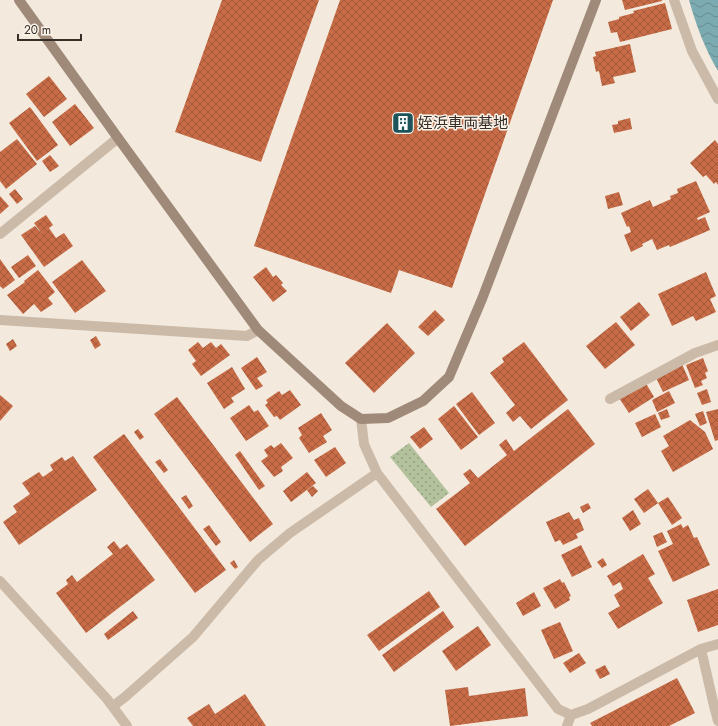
<svg xmlns="http://www.w3.org/2000/svg" width="718" height="726" viewBox="0 0 718 726" font-family="Jost,'Noto Sans JP',sans-serif">
	<style>
		.green { fill: url(#green-dots) }
		.water { fill: url(#water-waves) }
		.building { fill: url(#building-cross-hatch) }
		.lines { fill: none; stroke-linecap: round; stroke-linejoin: round }
		.street { stroke: #cbbaa8; stroke-width: 10 }
		.secondary { stroke: #9f8979; stroke-width: 10 }
		.labels { text-anchor: middle; dominant-baseline: central; stroke-width: 3; stroke-linejoin: round; paint-order: stroke }
		.poi-label { font-size: 15px; fill: #382e28; stroke: #faf3e9; text-anchor: start }
	</style>
	<defs>
		<pattern id="green-dots" width="8" height="8" patternUnits="userSpaceOnUse"><rect width="8" height="8" fill="#b3c29c"/><path d="M2 2h.1M6 6h.1" fill="none" stroke="#939e7f" stroke-width="1.8" stroke-linecap="round"/></pattern>
		<pattern id="water-waves" width="16" height="10" patternUnits="userSpaceOnUse"><rect width="16" height="10" fill="#7babb0"/><path d="M0 5q4-4 8 0t8 0" fill="none" stroke="#668c8f"/></pattern>
		<pattern id="building-cross-hatch" width="8" height="8" patternUnits="userSpaceOnUse"><rect width="8" height="8" fill="#c76c46"/><path d="M0 0l8 8M0 8l8-8" fill="none" stroke="#a3593a"/></pattern>
	</defs>
	<rect width="100%" height="100%" fill="#f3e9dd"/>
	<!-- green -->
	<path class="green" d="M409 443 449 493 431 507 390 457Z"/>
	<!-- water -->
	<path class="water" d="M689 0H718V71C705 49 696 25 689 0Z"/>
	<!-- building -->
	<path class="building" d="M222 0H319L261 162 175 132Z
		M340 0H553L452 288 399 270 391 293 254 246Z
		M622 0H662V1L625 10Z
		M665 3 672 29 620 42 617 32 611 33 608 22 619 19V17L634 13 633 11Z
		M630 44 636 72 613 77 615 83 602 86 599 71 596 72 593 57 596 56 595 52Z
		M49 76 67 99 44 117 26 94Z
		M75 104 94 128 70 146 52 122Z
		M30 107 58 145 37 161 9 123Z
		M630 118 632 129 614 133 612 125 618 124V121Z
		M17 139 37 164 6 189 0 181V152Z
		M715 140 718 144V185L716 182 714 184 706 175 703 177 690 163Z
		M50 155 59 166 50 172 42 161Z
		M696 181 710 212 697 218 698 220 705 217 710 230 670 247 669 245 657 250 652 239 642 244 643 246 631 252 624 235 631 232 629 226 627 227 621 213 650 200 653 207 671 199 670 196 678 193 677 189Z
		M15 189 23 199 17 204 9 194Z
		M619 192 623 205 608 209 605 196Z
		M0 196 9 206 0 214Z
		M46 215 53 225 49 228 56 238 64 233 73 246 44 267 21 235 35 226 42 234 34 223Z
		M28 255 36 266 19 278 11 267Z
		M0 259 15 280 3 289 0 286Z
		M82 260 106 291 75 313 52 282Z
		M266 267 273 277 276 275 283 283 281 285 287 291 273 302 253 277Z
		M38 270 55 292 48 298 53 304 41 312 34 304 23 314 7 295 25 282 24 281Z
		M706 272 716 296 710 299 716 312 696 321 693 316 672 326 658 294Z
		M639 302 650 315 631 331 620 317Z
		M435 310 445 320 428 336 418 327Z
		M616 322 635 345 605 369 586 346Z
		M387 323 415 353 374 393 345 363Z
		M96 336 101 345 95 349 90 340Z
		M13 339 17 346 10 351 6 344Z
		M198 342 203 348 211 342 216 348 221 344 230 355 201 376 192 364 196 361 188 350Z
		M524 342 568 400 531 429 520 416 513 422 506 413 515 405 490 373 504 362 502 358Z
		M257 357 267 372 257 378 263 386 256 390 241 368Z
		M703 358 708 371 705 373 707 378 701 381 703 385 695 388 686 365Z
		M682 364 689 380 663 392 655 376Z
		M232 367 245 389 231 398 234 402 224 409 207 383Z
		M644 380 654 397 629 413 619 398Z
		M707 389 711 402 702 405 697 393Z
		M290 390 301 405 280 420 277 416 274 417 265 405 268 403 266 400 279 391 282 395Z
		M669 391 675 403 657 412 652 400Z
		M472 392 495 423 479 435 456 404Z
		M0 395 13 406 0 421Z
		M177 397 273 524 250 542 154 414Z
		M249 405 254 412 258 410 269 426 246 441 230 418Z
		M454 406 478 437 461 450 438 419Z
		M568 409 595 444 465 546 436 509 470 483 463 474 470 469 478 478 507 455 499 445 506 439 514 451Z
		M667 409 670 417 661 420 658 413Z
		M718 409V440L715 441 706 412Z
		M703 411 707 423 700 426 695 414Z
		M321 413 332 430 323 436 327 442 309 453 299 438 302 435 298 428Z
		M655 414 661 427 642 437 635 423Z
		M690 420 705 432 713 449 673 472 661 451 669 446 663 436Z
		M424 427 433 439 420 449 410 437Z
		M138 429 144 437 140 440 134 432Z
		M124 434 226 570 195 593 93 457Z
		M281 443 293 458 281 467 283 471 274 477 261 461 268 456 264 450 271 445 274 448Z
		M335 447 346 463 326 477 314 460Z
		M240 451 265 486 259 490 235 455Z
		M73 456 97 490 19 545 3 522 17 512 13 506 30 494 22 483 39 472 43 477 53 470 50 465 62 457 65 461Z
		M160 459 168 470 164 473 155 462Z
		M307 472 316 483 291 502 283 491Z
		M313 486 318 491 312 497 307 490Z
		M648 489 658 503 644 513 634 499Z
		M186 495 193 506 189 509 181 498Z
		M668 497 682 518 672 525 658 503Z
		M588 503 591 508 583 513 580 507Z
		M633 510 641 524 630 531 622 518Z
		M569 512 574 520 579 518 584 530 576 534 578 538 563 545 560 540 555 542 546 522Z
		M681 524 683 528 688 525 694 538 697 537 710 565 673 582 658 551 673 544 667 531Z
		M209 525 221 542 216 546 203 529Z
		M662 532 667 542 657 547 653 536Z
		M114 541 120 549 127 544 155 580 86 633 56 593 68 584 66 580 72 575 77 582 113 554 107 547Z
		M581 545 592 567 572 577 561 555Z
		M643 554 655 574 648 578 663 603 618 629 608 613 620 606 614 595 623 589 620 582 613 586 607 576Z
		M603 558 607 565 602 568 597 562Z
		M234 560 238 567 235 569 230 563Z
		M560 579 562 583 564 582 571 596 569 597 570 600 555 609 543 588Z
		M718 589V625L698 632 687 600Z
		M429 591 440 607 379 651 367 635Z
		M534 592 541 606 523 616 516 603Z
		M133 611 138 618 108 640 104 634Z
		M443 611 454 627 394 672 382 655Z
		M560 622 573 651 554 659 541 630Z
		M478 626 491 645 456 671 442 651Z
		M579 653 586 663 570 673 563 663Z
		M605 665 610 674 600 679 595 670Z
		M677 678 695 713 669 726H592L590 723Z
		M468 687 469 696 525 688 528 716 450 726 445 690Z
		M245 694 266 726H193L187 718 209 704 215 714Z"/>
	<g class="lines">
		<!-- street -->
		<path class="street" d="M674 0 692 51 718 99
			M0 234 118 138
			M0 320 247 336 258 330
			M610 399 695 353 718 345
			M361 419 364 444 377 473 558 709 571 715 588 709 701 649 718 644
			M0 581 107 699 127 726
			M701 649 714 706 718 721
			M113 706 125 697 193 637 258 560 290 533 377 473
			M567 726 571 715"/>
		<!-- secondary -->
		<path class="secondary" d="M19 0 118 138 258 330 341 406 361 419 388 418 423 401 449 377 482 299 596 0"/>
	</g>
	<!-- icons -->
	<defs>
		<g id="building-square" transform="scale(1.15)"><rect x="-9" y="-9" width="18" height="18" rx="4" fill="#1d535a" stroke="#faf3e9"/><path d="M-4-6H4V6H1V3H-1V6H-4ZM-2.5-4.3h1.7v1.8h-1.7ZM.8-4.3h1.7v1.8H.8ZM-2.5-1h1.7V.8h-1.7ZM.8-1h1.7V.8H.8Z" fill="#fff"/></g>
	</defs>
	<g fill-rule="evenodd">
		<use href="#building-square" x="403" y="123"/>
	</g>
	<g class="labels">
		<!-- poi labels -->
		<g class="poi-label">
			<text x="418" y="123">姪浜車両基地</text>
		</g>
	</g>
	<!-- scale -->
	<path d="M18 34v6h63v-6" fill="none" stroke="#382e28" stroke-width="2"/>
	<text x="24" y="34" font-size="12" fill="#382e28" stroke="#faf3e9" stroke-width="3" paint-order="stroke">20 m</text>
</svg>
